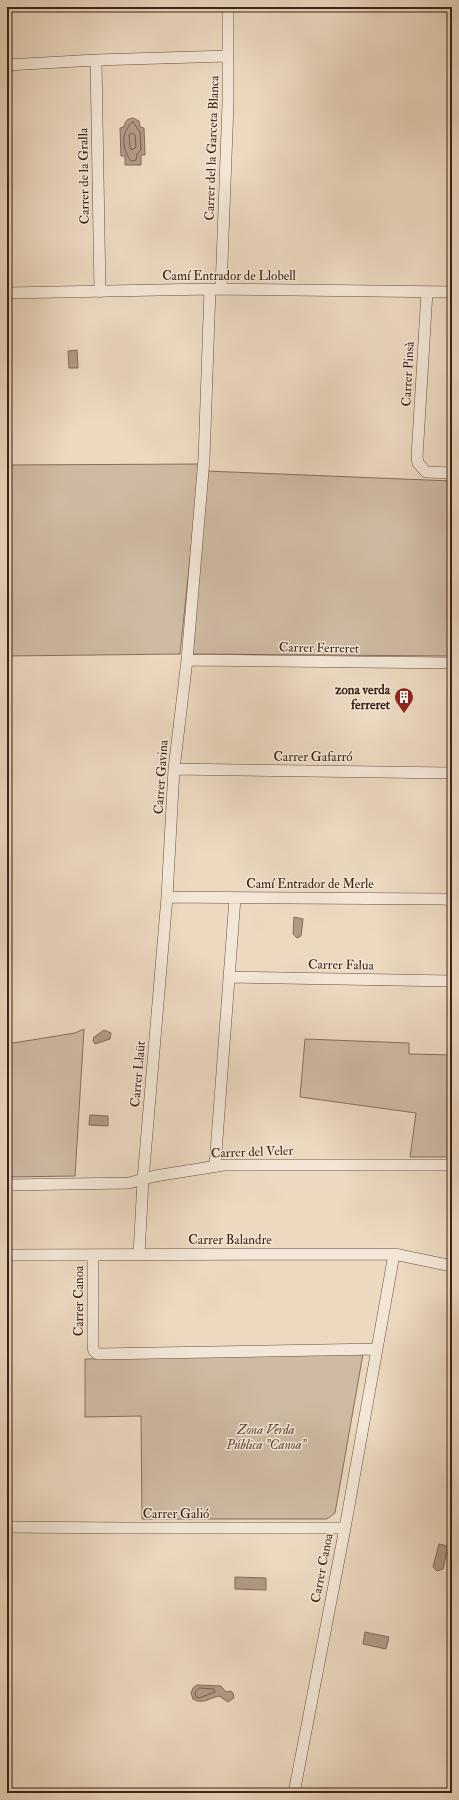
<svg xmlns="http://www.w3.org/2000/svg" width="459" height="1800" viewBox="0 0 459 1800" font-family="'IM FELL Double Pica',serif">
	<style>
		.green { fill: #cebaa3; stroke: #866e5d }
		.water { fill: #b19b87; stroke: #836b5a }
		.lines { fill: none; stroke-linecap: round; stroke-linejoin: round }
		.shore { stroke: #785e4f; stroke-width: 1 }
		.minor-casing { stroke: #6a5041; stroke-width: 12 }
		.minor { stroke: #f3e6d6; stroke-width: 11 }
		.labels { text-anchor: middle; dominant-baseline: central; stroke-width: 3; stroke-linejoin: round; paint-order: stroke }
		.street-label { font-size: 13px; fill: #3e2217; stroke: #f3e6d6 }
		.poi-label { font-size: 13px; font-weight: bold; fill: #3e2217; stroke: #f3e6d6; text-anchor: end }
		.park-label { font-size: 13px; font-style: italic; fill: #62483a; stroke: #f3e6d6 }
	</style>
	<rect width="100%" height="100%" fill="#ecd9c0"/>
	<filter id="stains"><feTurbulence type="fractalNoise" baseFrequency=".005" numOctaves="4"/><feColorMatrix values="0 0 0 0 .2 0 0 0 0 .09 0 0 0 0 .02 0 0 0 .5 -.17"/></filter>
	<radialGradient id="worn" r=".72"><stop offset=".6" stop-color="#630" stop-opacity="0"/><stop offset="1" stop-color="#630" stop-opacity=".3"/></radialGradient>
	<!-- green -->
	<path class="green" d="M200 464 180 654 7 656V465Z
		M206 471 452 481V656L191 654Z
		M84 1029 75 1176 7 1177V1044L75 1033Z
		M305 1039 409 1043V1054L452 1055V1157H410L416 1113 300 1097Z
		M363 1354 335 1513 327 1519H142L141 1416 85 1417V1359Z"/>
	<!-- water -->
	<path class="water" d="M133 118 139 121 140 127 144 128 145 155H141V165H125V156H121L120 128 124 127C125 121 127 119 133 118Z
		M77 350 78 368H69L68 351Z
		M294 917 303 919 301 936 297 938 293 934Z
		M104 1030 111 1033 110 1039 95 1044 93 1041 94 1037Z
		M90 1115 108 1116V1126L89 1125Z
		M439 1544 448 1546 443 1569 437 1571 433 1567Z
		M235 1577 266 1578V1590L235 1589Z
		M365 1632 389 1637 386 1649 363 1644Z
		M197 1685 221 1686 226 1692 231 1691 233 1693 234 1698 228 1702 219 1696C210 1698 202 1705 193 1699L191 1693 193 1688Z"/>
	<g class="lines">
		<!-- shore -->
		<path class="shore" d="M133 122 140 132 141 150 137 154 136 160 131 161C124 153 121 138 127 129 130 125 128 124 133 122Z
			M133 133 135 135 136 147 132 150 130 148 129 135Z
			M200 1688 214 1689 215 1692 199 1698 196 1697 195 1693Z"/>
		<!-- minor casing -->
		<g class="minor-casing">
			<path id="minor" d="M96 60 100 292
				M7 65 96 60 228 56
				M221 289 228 104V7
				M427 292 417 457 418 463 426 472 452 473
				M7 293 210 289 452 292
				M187 660 452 663
				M174 769 452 773
				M167 897 444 899 452 900
				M229 977 452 981
				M215 1166 235 898
				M7 1185 129 1183 155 1176 224 1165H452
				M139 1254 143 1180 167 897 174 769 187 660 204 459 210 289
				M7 1255 394 1254 452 1266
				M93 1255V1347L94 1351 98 1354 377 1349
				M7 1527 120 1528H345
				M294 1793 345 1528 394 1254"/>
		</g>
		<!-- minor -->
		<use href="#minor" class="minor"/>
	</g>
	<!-- icons -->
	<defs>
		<g id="building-pin" transform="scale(1)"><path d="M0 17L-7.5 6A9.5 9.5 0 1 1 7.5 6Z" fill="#8f2418" stroke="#f3e6d6"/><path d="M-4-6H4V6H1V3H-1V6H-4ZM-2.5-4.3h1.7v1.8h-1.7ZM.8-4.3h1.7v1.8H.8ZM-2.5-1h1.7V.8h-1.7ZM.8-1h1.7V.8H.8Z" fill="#fff"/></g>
	</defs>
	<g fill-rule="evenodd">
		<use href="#building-pin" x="404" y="697"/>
	</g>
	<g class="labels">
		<!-- street labels -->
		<g class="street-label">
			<text transform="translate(212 148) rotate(-88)">Carrer del la Garceta Blanca</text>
			<text transform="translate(84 176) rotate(-91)">Carrer de la Gralla</text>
			<text x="229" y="276">Camí Entrador de Llobell</text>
			<text transform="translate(408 374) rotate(-87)">Carrer Pinsà</text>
			<text transform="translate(319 648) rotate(1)">Carrer Ferreret</text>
			<text x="313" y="757">Carrer Gafarró</text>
			<text transform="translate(161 777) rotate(-86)">Carrer Gavina</text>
			<text x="310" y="884">Camí Entrador de Merle</text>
			<text transform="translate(341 965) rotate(1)">Carrer Falua</text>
			<text transform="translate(138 1074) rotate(-85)">Carrer Llaüt</text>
			<text transform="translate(252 1152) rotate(-2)">Carrer del Veler</text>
			<text x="230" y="1240">Carrer Balandre</text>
			<text transform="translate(79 1301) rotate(-90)">Carrer Canoa</text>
			<text x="176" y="1514">Carrer Galió</text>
			<text transform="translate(322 1568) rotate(-79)">Carrer Canoa</text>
		</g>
		<!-- poi labels -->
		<g class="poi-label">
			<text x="390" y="690">zona verda<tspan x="390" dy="15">ferreret</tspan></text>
		</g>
		<!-- park labels -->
		<g class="park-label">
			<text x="266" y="1430">Zona Verda<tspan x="266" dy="15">Pública "Canoa"</tspan></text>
		</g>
	</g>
	<!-- margin -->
	<rect width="459" height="1800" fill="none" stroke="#ecd9c0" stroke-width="24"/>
	<rect x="8" y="8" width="443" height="1784" fill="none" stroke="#3e2217" stroke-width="2"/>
	<rect x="12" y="12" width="435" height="1776" fill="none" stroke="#3e2217"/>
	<rect width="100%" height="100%" filter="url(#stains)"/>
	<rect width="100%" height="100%" fill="url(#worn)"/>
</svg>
